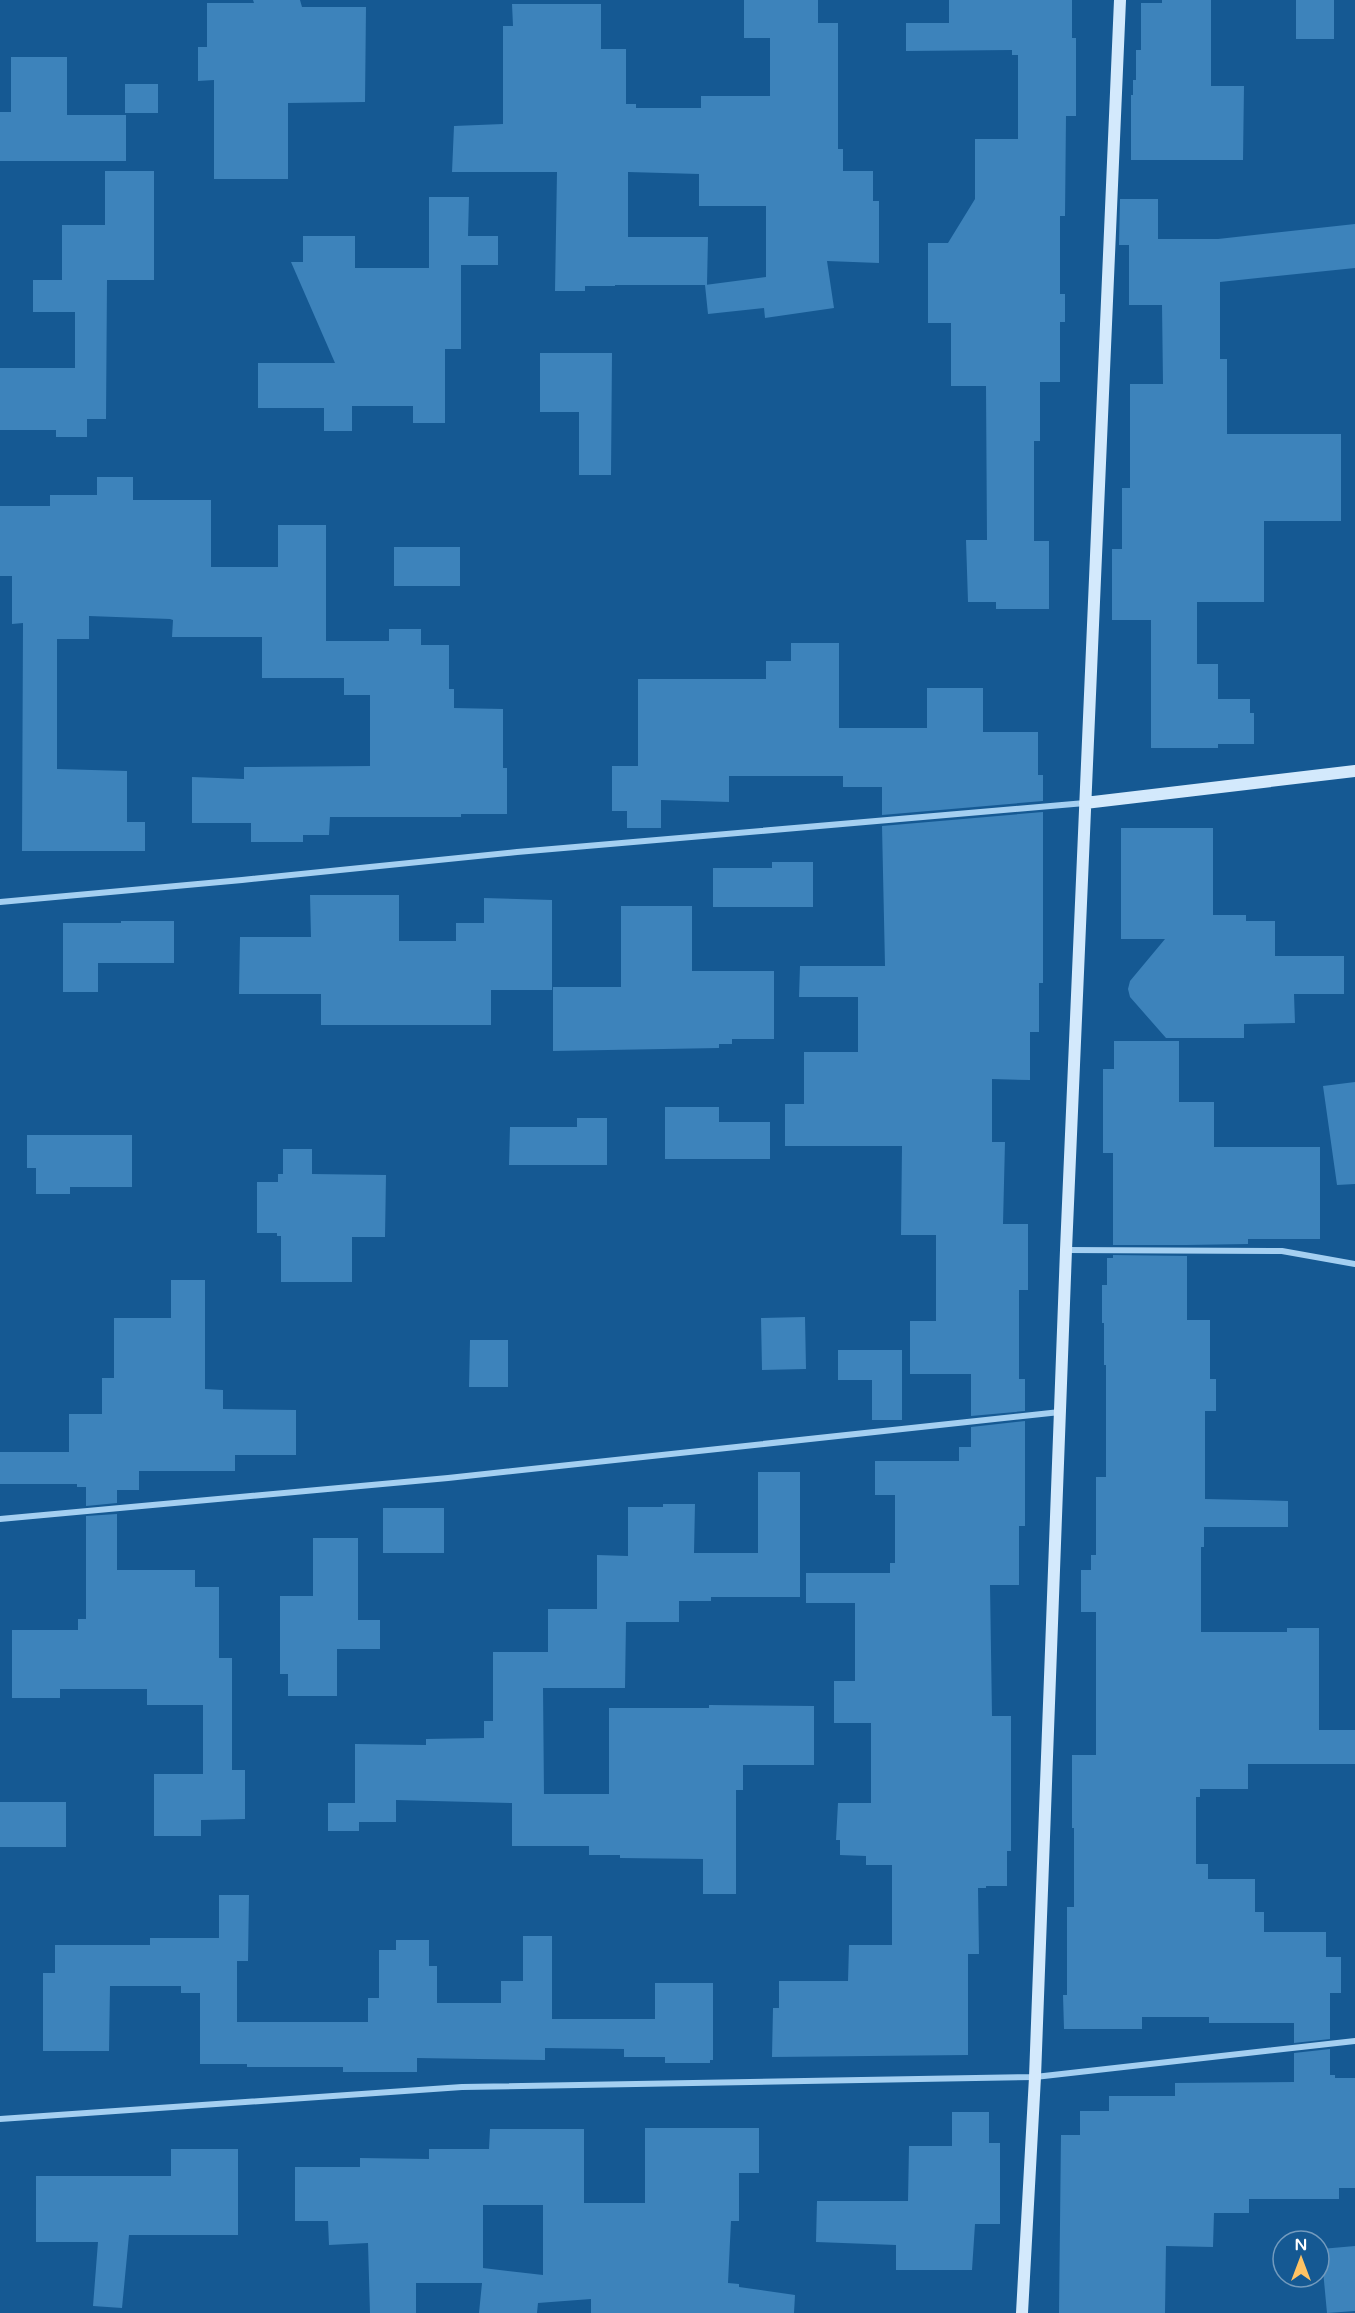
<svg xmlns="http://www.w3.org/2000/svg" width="1355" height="2313" viewBox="0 0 1355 2313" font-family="'Varela Round',sans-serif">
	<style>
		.building { fill: #3d83bb; fill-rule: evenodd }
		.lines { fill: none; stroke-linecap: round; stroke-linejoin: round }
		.street { stroke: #a4cff1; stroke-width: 6 }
		.secondary { stroke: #d3e9fc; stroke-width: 12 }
	</style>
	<rect width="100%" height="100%" fill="#155993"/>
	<!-- building -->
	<path class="building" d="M253 0H300L302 7H366L365 102 288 103V179H214V80L198 81V47H207V3H254Z
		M744 0H818V23H838V149H843V171H873V201H879V263L827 261 834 308 765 318 764 308 708 314 705 285 766 277V206H699V174L628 172V237H708L707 285H615V286H585V291H555L557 172H452L454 126 503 124V26H513L512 4H601V49H626V104H636V108H701V96H770V38H744Z
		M949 0H1072V38H1076V116H1066L1065 216H1060V294H1065V322H1060V382H1040V441H1034V541H1049V609H996V602H968L966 540H987L986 386H951V323H928V243H948L975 199V139H1018V55H1012V50L906 51V23H949Z
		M1162 0H1211V86H1244L1243 160H1131V95H1133V80H1136V50H1141V3H1162Z
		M1296 0H1334V39H1296Z
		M11 57H67V115H126V161H0V112H11Z
		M125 84H158V113H125Z
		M105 171H154V280H107L106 419H87V437H56V430H0V368H75V312H33V280H62V225H105Z
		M429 197H469L468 236H498V265H461V349H445V423H413V406H352V431H324V408H258V363H335L291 262H303V236H355V268H429Z
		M1120 199H1158V239H1218L1355 224V268L1220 282V359H1227V434H1341V521H1264V602H1197V664H1218V699H1250V713H1254V744H1218V748H1151V620H1112V549H1122V488H1130V384H1163L1162 305H1129V245H1119Z
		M540 353H612L611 475H579V412H540Z
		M97 477H133V500H211V567H278V525H326V641H389V629H421V645H449V689H454V708L503 709V768H507V814H461V817H330L329 835H303V842H251V823H192V777L244 779V767L370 766V695H344V678H262V637H172L173 620 170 619 89 616V639H57V769L127 771V822H145V851H22L23 623 12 624V576H0V506H50V495H97Z
		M394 547H460V586H394Z
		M791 643H839V728H927V688H983V732H1038V775H1043V801L882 815V787H843V776H729V802L661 800V828H627V811H612V766H638V679H766V661H791Z
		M1043 812V983H1039V1032H1030V1080L992 1079V1142H1005L1003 1224H1028V1290H1019V1379H1025V1411L971 1416V1374H910V1321H936V1235H901L902 1146H785V1104H804V1052H858V997H799L800 966H885L882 826Z
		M1121 828H1213V915H1246V921H1275V956H1344V994H1294L1295 1023 1244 1024V1038H1166L1130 997 1128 989 1130 981 1165 939H1121Z
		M772 862H813V907H713V868H772Z
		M310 895H399V941H456V923H484V898L552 900V990H491V1025H321V994H239L240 937H311Z
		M621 906H692V971H774V1039H732V1044H719V1048L553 1051V987H621Z
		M121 921H174V963H98V992H63V923H121Z
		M1114 1041H1179V1102H1214V1147H1320V1239H1248V1244L1187 1245H1113V1153H1103V1069H1114Z
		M1355 1082V1184L1337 1185 1323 1086Z
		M665 1107H719V1122H770V1159H665Z
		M577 1118H607V1165H509L510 1127H577Z
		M27 1135H132V1187H70V1194H36V1168H27Z
		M283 1149H312V1174L386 1175 385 1237H352V1282H281V1236H277V1233H257V1182H278V1174H283Z
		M1113 1255 1187 1256V1320H1210V1379H1216V1411H1205V1499L1288 1501V1527H1204V1547H1201V1632H1287V1628H1319V1730H1355V1764H1248V1789H1200V1797H1196V1864H1208V1879H1255V1912H1264V1932H1326V1957H1341V1993H1330V2039L1294 2043V2023H1209V2017H1142V2029H1064L1063 1995H1067V1907H1074V1828H1072V1755H1096V1612H1081V1570H1091V1555H1096V1477H1106V1365H1104V1323H1102V1285H1107V1258H1113Z
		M171 1280H205V1389L223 1390V1409L296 1410V1455H235V1471H139V1490H117V1503L86 1506V1487H77V1484H0V1452H69V1414H102V1378H114V1318H171Z
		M805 1317 806 1369 762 1370 761 1318Z
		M470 1340H508V1387H469Z
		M838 1350H902V1420H872V1380H838Z
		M1025 1421V1526H1019V1585H990L992 1716H1011V1851H1007V1886H986V1888H978L979 1954H968V2055L772 2057 773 2008H779V1981H848L849 1945H892V1865H866V1856L840 1855V1840H836L838 1803H871V1723H834V1681H855V1603H806V1573H890V1563H895V1495H875V1461H959V1447H971V1427Z
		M758 1472H800V1597H711V1601H679V1622H626L625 1688H543L544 1794H609V1708H709V1705L814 1706V1765H743V1790H736V1894H703V1859L620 1858V1855H589V1846H512V1803L396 1800V1822H359V1831H328V1803H355V1744L426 1745V1739L484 1738V1721H493V1652H548V1609H597V1555L628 1556V1507H663V1504H695L694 1553H758Z
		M383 1508H444V1553H383Z
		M117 1514V1570H195V1587H219V1658H232V1770H245V1819L201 1820V1836H154V1774H203V1705H147V1689H60V1698H12V1630H78V1619H86V1516Z
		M313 1538H358V1620H380V1649H337V1696H288V1674H280V1596H313Z
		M0 1802H66V1847H0Z
		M219 1895H249L248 1961H237V2022H368V1998H379V1950H396V1940H429V1966H437V2003H501V1981H523V1936H552V2019H655V1983H713V2060H710V2063H665V2057H624V2049L545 2048V2060L417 2058V2072H343V2067H247V2064H200V1993H181V1986H110L109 2051H43V1973H55V1945H150V1938H219Z
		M1330 2049V2075H1335V2078H1355V2188H1339V2199H1249V2213H1214L1213 2247 1166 2246 1165 2313H1059L1061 2135H1080V2111H1109V2096H1175V2083L1294 2082V2053Z
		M952 2112H989V2143H1000V2224H975L972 2270H896V2245L816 2242 817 2201H908L909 2146H952Z
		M645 2128H759V2173H739V2221H731L728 2283 739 2284V2287L795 2295 794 2313H591V2299L538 2303 537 2313H479L482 2283H416V2313H370L368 2243 329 2245 328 2221H295V2167H360V2158L429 2159V2149H489L490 2129H584V2203H645ZM483 2205H543V2275L483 2268V2274Z
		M171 2149H238V2235H129L122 2308 93 2306 98 2242H36V2176H171Z
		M1355 2246V2311L1327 2313 1321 2249Z"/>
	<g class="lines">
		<!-- street -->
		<path class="street" d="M0 902 242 880 517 852 1085 803
			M1066 1250 1282 1251 1355 1264
			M0 1519 448 1478 1060 1412
			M0 2119 462 2087 1035 2077 1355 2041"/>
		<!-- secondary -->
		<path class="secondary" d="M1085 803 1355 771
			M1022 2313 1035 2077 1066 1250 1120 0"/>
	</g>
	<!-- north arrow -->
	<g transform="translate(1301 2259)"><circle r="28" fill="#155993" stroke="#739bbe" stroke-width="1.5"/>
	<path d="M0-4.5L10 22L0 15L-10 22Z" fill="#ffc364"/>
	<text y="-9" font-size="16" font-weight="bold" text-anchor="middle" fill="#ffffff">N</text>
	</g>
</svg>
